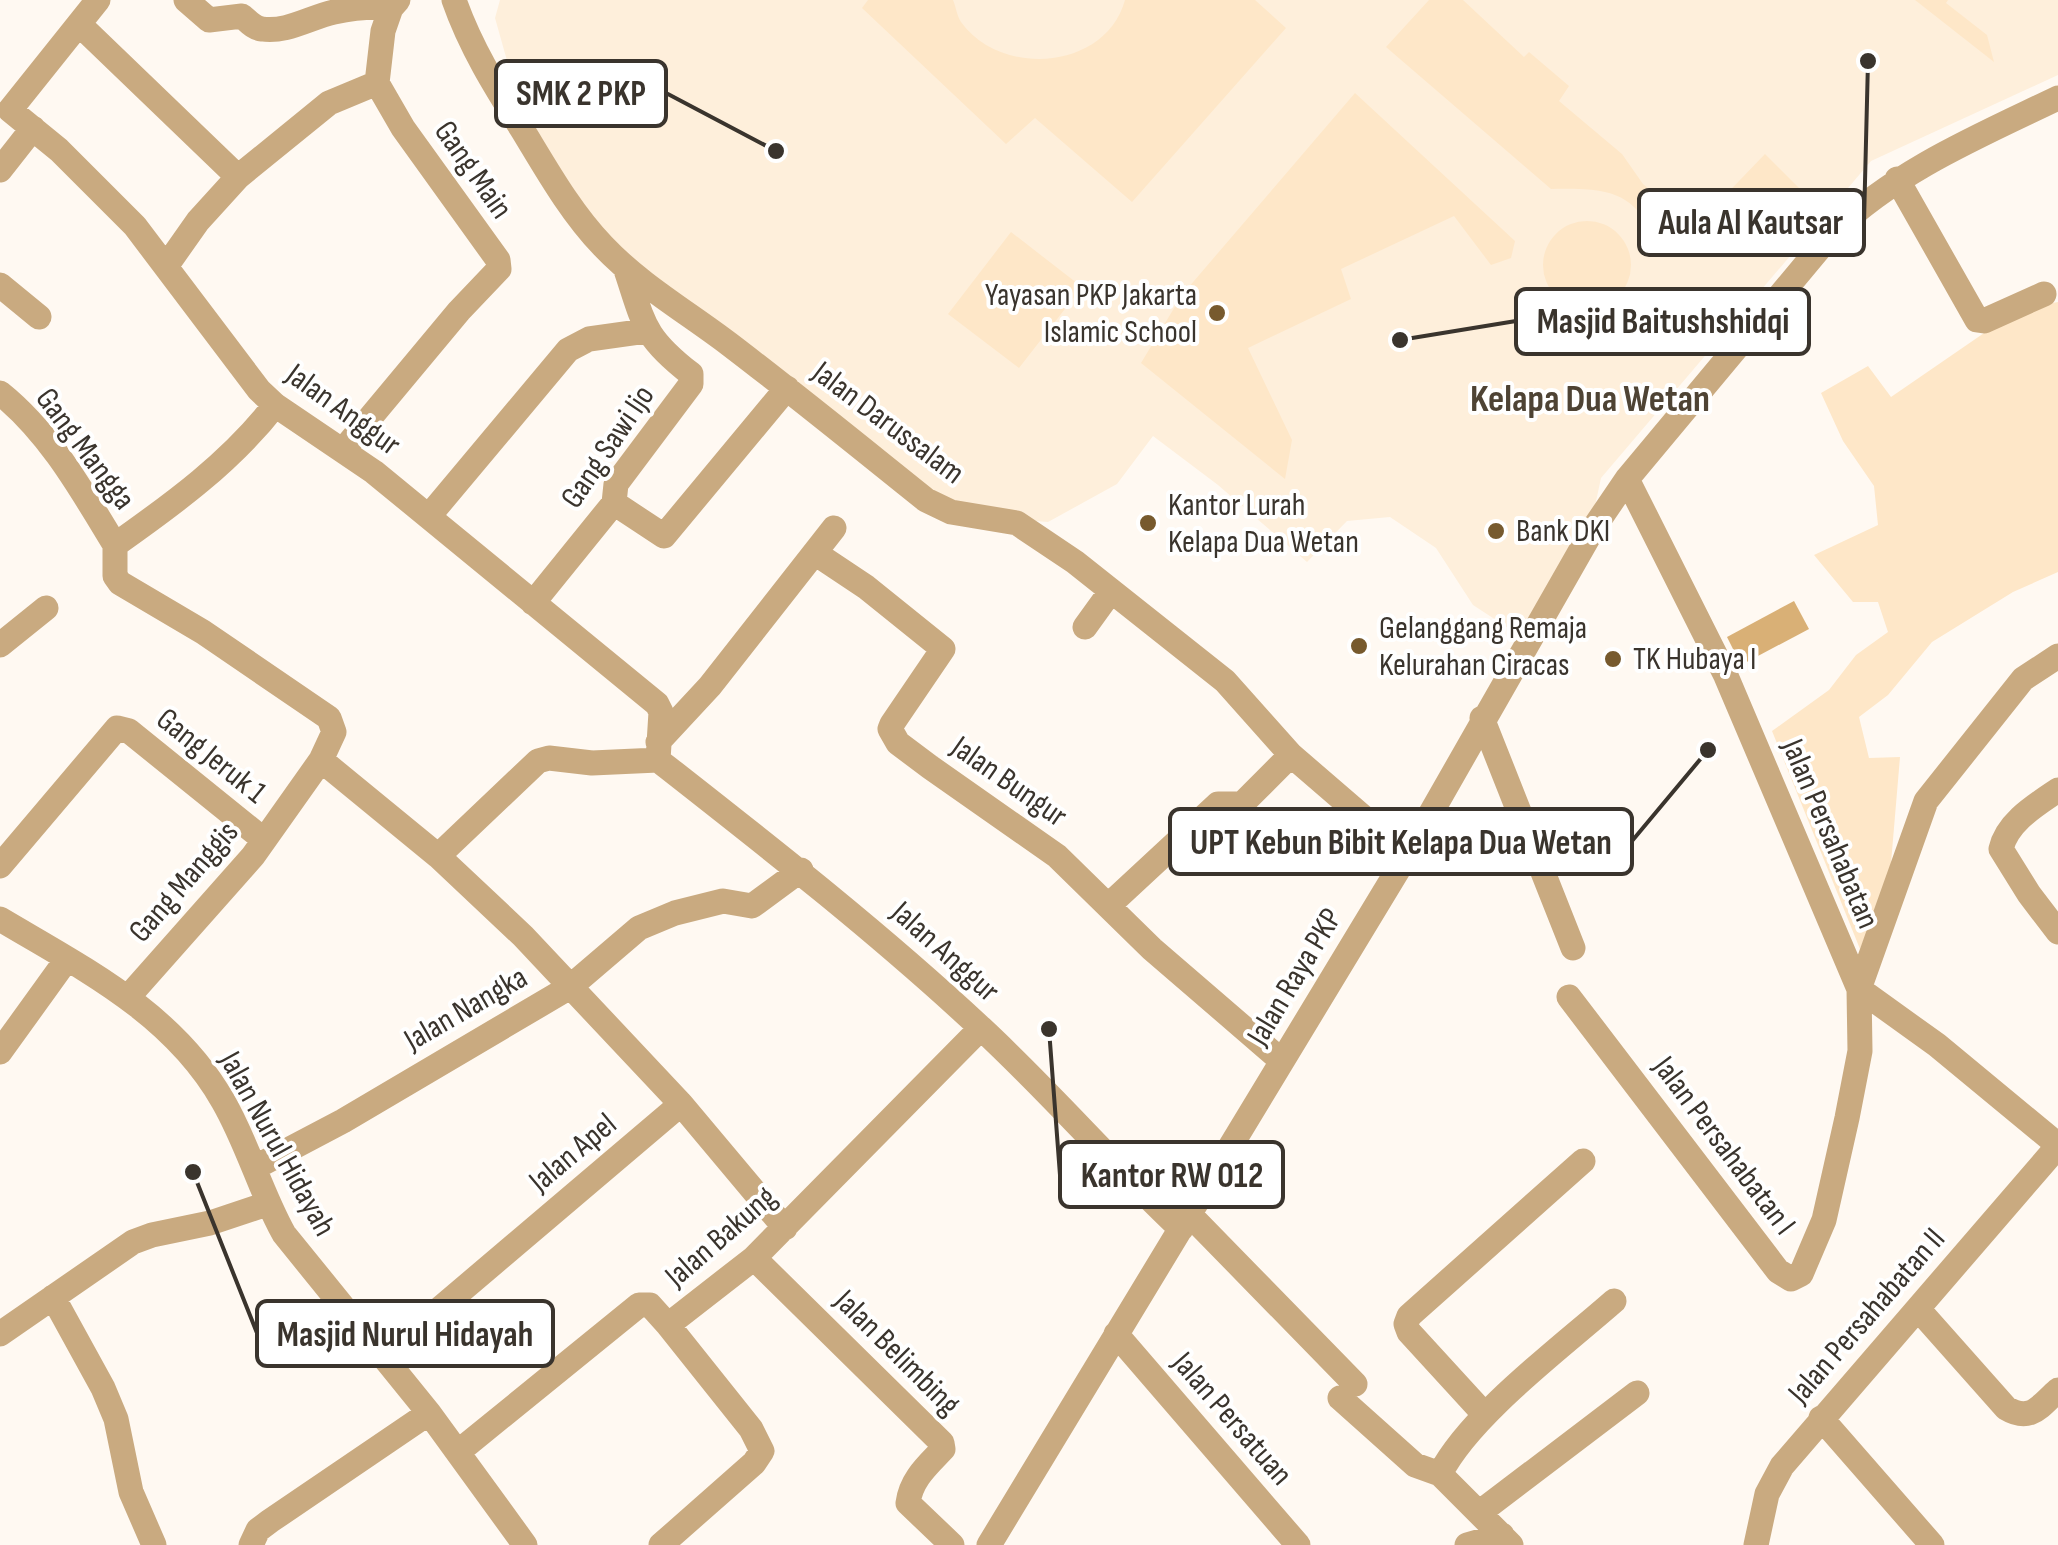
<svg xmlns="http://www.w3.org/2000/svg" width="2058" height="1545" viewBox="0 0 2058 1545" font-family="'Sofia Sans Condensed',sans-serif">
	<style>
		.built { fill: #feefdb }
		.green { fill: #fee7c8 }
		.water { fill: #d9b076 }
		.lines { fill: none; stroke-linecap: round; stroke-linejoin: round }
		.minor { stroke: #c9aa80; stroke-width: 25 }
		.poi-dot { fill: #775a2e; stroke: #fff; stroke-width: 4 }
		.labels { text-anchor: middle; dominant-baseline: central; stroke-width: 8; stroke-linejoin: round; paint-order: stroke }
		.street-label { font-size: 32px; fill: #3a342d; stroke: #fff }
		.poi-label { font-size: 32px; fill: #3a342d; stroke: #fff; text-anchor: start }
		.quarter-label { font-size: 38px; font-weight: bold; fill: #4e4334; stroke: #fff }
		.leader { fill: none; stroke: #3a342d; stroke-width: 4 }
		.callout-dot { fill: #3a342d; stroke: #fff; stroke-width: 4 }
		.callout { fill: #fff; stroke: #3a342d; stroke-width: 4 }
		.callout-label { font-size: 35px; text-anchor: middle; font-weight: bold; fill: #3a342d }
	</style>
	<rect width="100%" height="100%" fill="#fff9f2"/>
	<!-- built -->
	<path class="built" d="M500 0H2058V75L1871 161 1601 478 1595 506 1522 637 1473 605 1436 548 1390 517 1347 521 1307 562 1218 485 1153 436 1117 484 1048 522 1009 519 921 495 659 289 597 224 551 155 515 89 495 18Z"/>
	<!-- green -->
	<path class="green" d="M868 0H953C956 7 957 16 961 22 1001 78 1106 70 1125 0H1255L1286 28 1132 202 1035 118 1006 144 862 8Z
		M1429 0H1463L1524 57 1529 52 1569 86 1559 101 1622 154 1643 184 1680 215 1713 208 1765 154 1804 193 1761 236 1661 253C1637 191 1613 188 1551 189L1386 47Z
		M1915 0H1948L1946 3 1987 35 1994 62Z
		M1355 93 1515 241 1511 258 1491 265 1454 216 1341 269 1351 299 1248 348 1292 440 1285 479 1141 363 1182 295Z
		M1543 265a44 44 0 1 1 88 0a44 44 0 1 1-88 0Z
		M1011 232 1082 287 1019 368 948 314Z
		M2058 302V572L2013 592 1932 642 1888 695 1859 717 1869 758 1900 757 1890 875 1860 949 1772 731 1829 690 1856 655 1888 632 1878 602H1853L1814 555 1878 525 1874 486 1843 441 1821 393 1868 366 1891 397 2019 309Z"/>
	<!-- water -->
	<path class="water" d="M1794 601 1809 629 1741 665 1727 637Z"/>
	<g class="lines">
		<!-- minor -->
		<path class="minor" d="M186 0 209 20 242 16C248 21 253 28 262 29 286 33 311 17 334 12 353 8 372 6 391 8
			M454 0C471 49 498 91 525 134 548 172 572 214 603 246 640 285 687 312 729 344 796 395 861 448 926 500L951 512 1017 523 1075 562 1225 681 1291 755 1407 855
			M80 25 238 177
			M10 110 59 150 135 226 259 390 275 405 374 472 657 704 661 712 658 760C769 847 878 932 981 1028 1050 1092 1112 1164 1181 1229
			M10 110 98 0
			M0 170 33 128
			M1897 179 1977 320 1984 321 2044 294
			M167 265 198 221 238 177 329 103 377 83
			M0 285 39 317
			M0 393C50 433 82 491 115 545
			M275 405C231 462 173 504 115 545V576L120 583 203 632 329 718 334 732 321 760
			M344 449 459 311 499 269 498 260 403 128 377 83 383 31 391 8 398 0
			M1627 479 1726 676 1859 989 1937 1045 2058 1145
			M614 503 664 536 787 388
			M429 516 568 350 589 339 646 331
			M815 553 866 587 943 649 892 724 890 729 898 743 930 767 1057 856 1152 949 1282 1061
			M533 603 614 503 616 484 691 384V374C642 336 644 323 625 267
			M1085 627 1111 591
			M0 645 46 608
			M1482 718 1573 948
			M658 742 710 686 834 528
			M2058 790C2036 805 2007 822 2001 849L2029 894 2058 932
			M438 856 538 761 549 758 592 763 658 760
			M0 866 117 728 129 731 264 840
			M1108 906 1218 804H1242L1291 755
			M0 919C84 969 173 1013 223 1101 248 1144 260 1191 284 1234L429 1413 525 1545
			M129 996 253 856 321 760 438 856 523 936 681 1104
			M1569 997 1778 1271 1791 1279 1801 1274 1824 1220 1847 1118 1860 1051 1859 989 1926 801 2023 679 2058 656
			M0 1052 67 959
			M254 1168 343 1121 570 987 639 928 675 913 723 901 752 906 801 870
			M1189 1214 1355 1384
			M754 1258 942 1443 943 1449C928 1465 911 1479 908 1503L952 1545
			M53 1297 103 1388 116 1419 131 1492 154 1545
			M1919 1310 2006 1408C2031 1423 2040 1406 2058 1390
			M0 1334 133 1242 152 1235 210 1223 267 1204
			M1116 1334 1298 1545
			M383 1357 681 1104 785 1228
			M1340 1398 1415 1465 1440 1474
			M1485 1415 1409 1332 1406 1324 1409 1316 1583 1161
			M1821 1418 1932 1545
			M458 1452 639 1305H650L668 1325
			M1479 1513 1637 1393
			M251 1545 258 1530 270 1521 429 1413
			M661 1545 754 1463 762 1451 751 1429 668 1325 754 1258 981 1028
			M989 1545 1407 855 1593 529 1627 479 1833 232C1898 170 1977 137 2058 98
			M1467 1545 1502 1535
			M1511 1545 1440 1474C1470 1415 1563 1346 1614 1301
			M1756 1545 1767 1494 1782 1466 2058 1146"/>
	</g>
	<!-- markers -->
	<g class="poi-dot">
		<circle cx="1217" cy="313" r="10"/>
		<circle cx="1148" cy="523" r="10"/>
		<circle cx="1496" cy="531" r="10"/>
		<circle cx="1359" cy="646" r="10"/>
		<circle cx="1613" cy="659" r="10"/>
	</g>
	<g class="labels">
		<!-- street labels -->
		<g class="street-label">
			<text transform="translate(473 170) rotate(55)">Gang Main</text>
			<text transform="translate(343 410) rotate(36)">Jalan Anggur</text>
			<text transform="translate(888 423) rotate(37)">Jalan Darussalam</text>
			<text transform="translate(608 447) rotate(-56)">Gang Sawi Ijo</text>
			<text transform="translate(85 449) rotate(53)">Gang Mangga</text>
			<text transform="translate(211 756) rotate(39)">Gang Jeruk 1</text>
			<text transform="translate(1009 782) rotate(35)">Jalan Bungur</text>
			<text transform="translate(1830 834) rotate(67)">Jalan Persahabatan</text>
			<text transform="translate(184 882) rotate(-49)">Gang Manggis</text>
			<text transform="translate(945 952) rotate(42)">Jalan Anggur</text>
			<text transform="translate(1295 977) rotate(-59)">Jalan Raya PKP</text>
			<text transform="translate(466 1009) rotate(-30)">Jalan Nangka</text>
			<text transform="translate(277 1144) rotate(61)">Jalan Nurul Hidayah</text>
			<text transform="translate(1724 1146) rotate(53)">Jalan Persahabatan I</text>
			<text transform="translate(573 1153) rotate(-40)">Jalan Apel</text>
			<text transform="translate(721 1237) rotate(-41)">Jalan Bakung</text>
			<text transform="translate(1867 1316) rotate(-49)">Jalan Persahabatan II</text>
			<text transform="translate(897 1353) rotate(45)">Jalan Belimbing</text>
			<text transform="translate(1232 1419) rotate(49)">Jalan Persatuan</text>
		</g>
		<!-- poi labels -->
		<g class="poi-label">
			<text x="1197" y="295" text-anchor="end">Yayasan PKP Jakarta<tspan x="1197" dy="37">Islamic School</tspan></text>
			<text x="1168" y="505">Kantor Lurah<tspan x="1168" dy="37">Kelapa Dua Wetan</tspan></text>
			<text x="1516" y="531">Bank DKI</text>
			<text x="1379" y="628">Gelanggang Remaja<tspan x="1379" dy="37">Kelurahan Ciracas</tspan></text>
			<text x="1633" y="659">TK Hubaya I</text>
		</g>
		<!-- quarter labels -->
		<g class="quarter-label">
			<text x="1590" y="399">Kelapa Dua Wetan</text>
		</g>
	</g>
	<!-- callouts -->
	<path class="leader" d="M776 151L666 93M1868 61L1864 222M1400 340L1516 321M1708 750L1632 841M1049 1029L1060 1175M193 1172L257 1333"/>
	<g class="callout-dot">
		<circle cx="776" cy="151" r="10"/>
		<circle cx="1868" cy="61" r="10"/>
		<circle cx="1400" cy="340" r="10"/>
		<circle cx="1708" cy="750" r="10"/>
		<circle cx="1049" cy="1029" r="10"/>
		<circle cx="193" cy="1172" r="10"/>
	</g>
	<g class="callout">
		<rect x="496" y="61" width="170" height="65" rx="10"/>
		<rect x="1639" y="190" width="225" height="65" rx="10"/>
		<rect x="1516" y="289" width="293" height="65" rx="10"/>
		<rect x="1170" y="809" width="462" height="65" rx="10"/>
		<rect x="1060" y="1142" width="223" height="65" rx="10"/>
		<rect x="257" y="1301" width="296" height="65" rx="10"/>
	</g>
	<g class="callout-label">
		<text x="581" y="105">SMK 2 PKP</text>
		<text x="1751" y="234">Aula Al Kautsar</text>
		<text x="1663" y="333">Masjid Baitushshidqi</text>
		<text x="1401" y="854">UPT Kebun Bibit Kelapa Dua Wetan</text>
		<text x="1172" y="1187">Kantor RW 012</text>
		<text x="405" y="1346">Masjid Nurul Hidayah</text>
	</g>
</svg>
